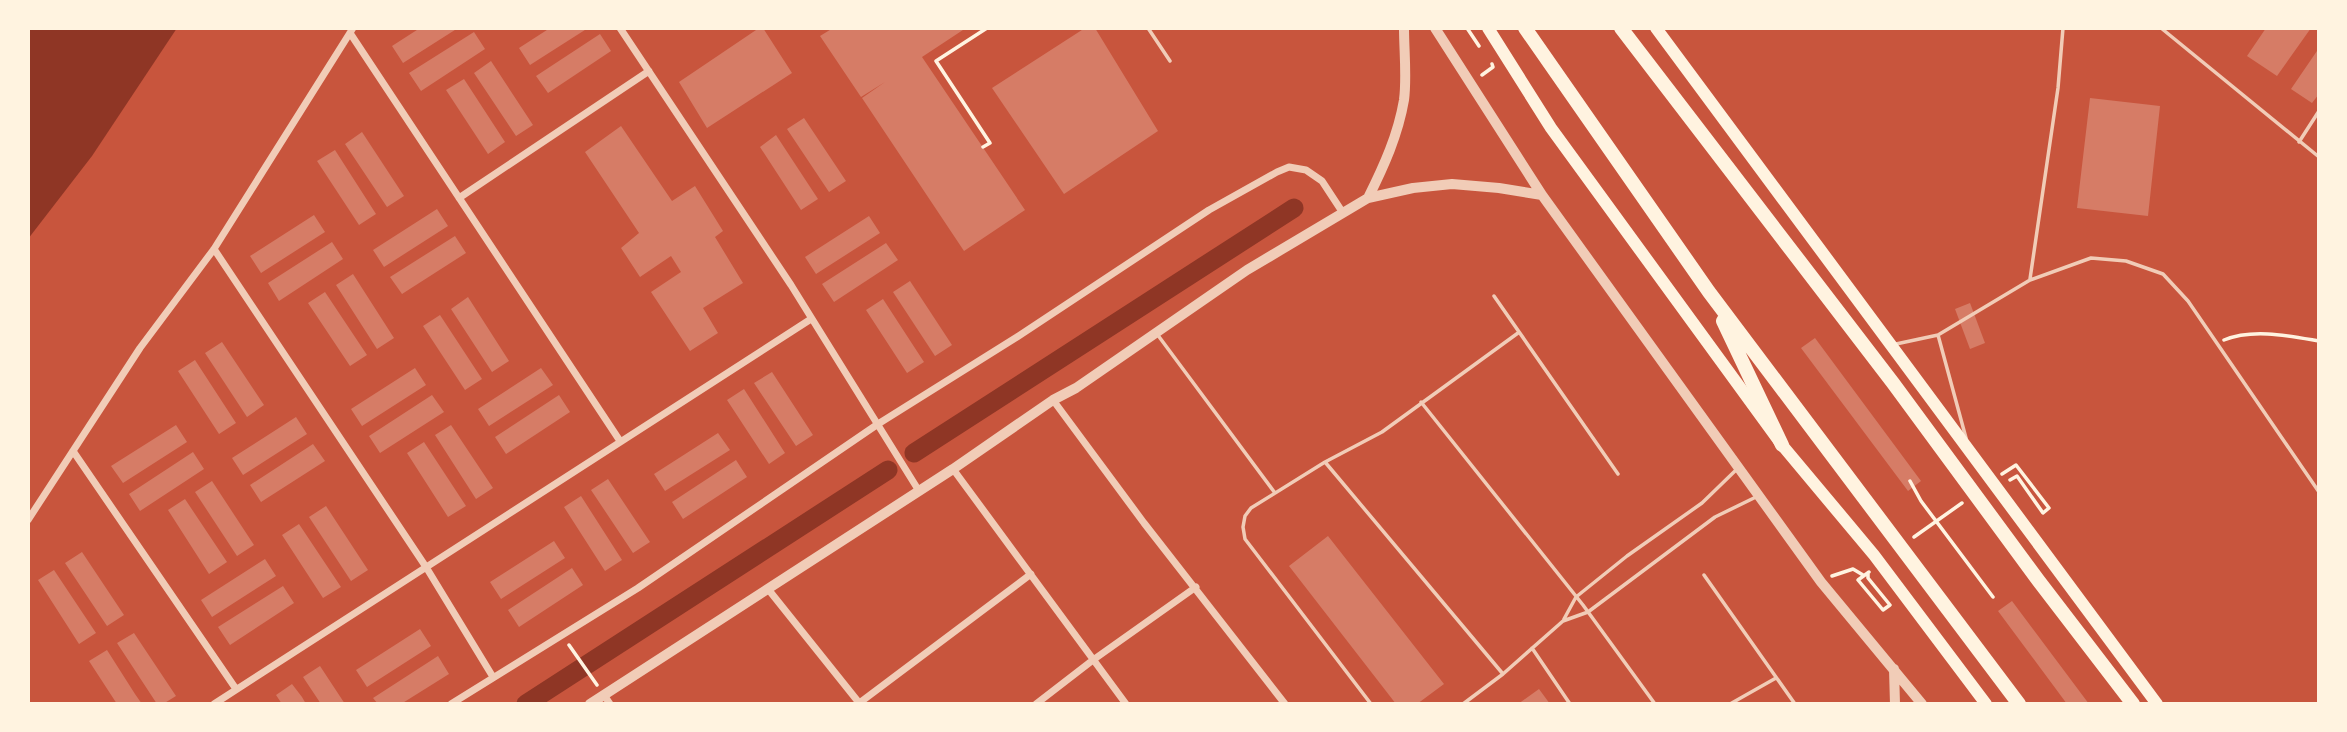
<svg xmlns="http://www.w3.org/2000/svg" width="2347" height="732" viewBox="0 0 2347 732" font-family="Arial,sans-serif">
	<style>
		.water { fill: #8f3625 }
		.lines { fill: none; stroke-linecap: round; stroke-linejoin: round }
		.canal { stroke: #8f3625; stroke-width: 19 }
		.building { fill: #d67c66 }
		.path { stroke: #fff3e0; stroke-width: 3.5 }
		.service { stroke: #f1ccb7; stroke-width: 3.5 }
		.minor { stroke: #f1ccb7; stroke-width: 7 }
		.tertiary { stroke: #f1ccb7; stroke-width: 10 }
		.trunk { stroke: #fff3e0; stroke-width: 12 }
		.motorway { stroke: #fff3e0; stroke-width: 14 }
	</style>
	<rect width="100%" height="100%" fill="#c8553d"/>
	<!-- water -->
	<path class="water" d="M28 28H177L92 156 28 239Z"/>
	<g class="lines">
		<!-- canal -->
		<path class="canal" d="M914 453 1294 208
			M526 704 888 470"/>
	</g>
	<!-- building -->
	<path class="building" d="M420 28H458L403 63 392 46Z
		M550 28H588L530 65 519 48Z
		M759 28H763L792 73 707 128 679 82Z
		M833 28H966L922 57 1025 210 964 251 862 98 885 82 861 97 820 36Z
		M1085 28H1095L1158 131 1064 194 992 88Z
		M2266 28H2311L2277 76 2247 56Z
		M474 32 485 49 421 91 409 73Z
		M600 34 611 51 548 93 536 76Z
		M2319 48V94L2312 103 2291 89Z
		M491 61 533 125 516 136 474 73Z
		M464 79 505 142 488 154 446 90Z
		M2090 98 2160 106 2148 216 2077 208Z
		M804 118 846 181 829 192 787 129Z
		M621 126 672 201 695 186 723 231 715 237 743 283 703 308 718 333 690 351 651 292 681 272 671 256 640 277 621 248 639 233 585 152Z
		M362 132 404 196 387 207 345 144Z
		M776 135 818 199 801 210 760 147Z
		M335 150 376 214 359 225 317 161Z
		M437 209 448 226 384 267 373 250Z
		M314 215 325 232 261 273 250 256Z
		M869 216 880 233 816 274 805 257Z
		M455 236 466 253 402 294 390 277Z
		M332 242 343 259 279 301 268 283Z
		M886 243 898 260 834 302 822 284Z
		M353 274 394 338 377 349 336 285Z
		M910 281 952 345 935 356 893 292Z
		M325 292 367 355 350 366 308 303Z
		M468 297 509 361 492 372 451 309Z
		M883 299 924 362 907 373 866 310Z
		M1970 303 1985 343 1970 349 1955 309Z
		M440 315 482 379 465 390 423 326Z
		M1815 338 1921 481 1908 491 1801 348Z
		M222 342 264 405 247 417 205 353Z
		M195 360 236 423 219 434 178 371Z
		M415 368 426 385 362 426 351 409Z
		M541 368 553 385 489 426 478 409Z
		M772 372 813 435 796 446 754 383Z
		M744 389 785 453 769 464 727 400Z
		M432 395 444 412 380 453 369 436Z
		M559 395 570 412 506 454 495 437Z
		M296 417 307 434 243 475 232 458Z
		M176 425 187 442 123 483 111 466Z
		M451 425 493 488 476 499 435 435Z
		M718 433 730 450 665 491 654 474Z
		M424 442 466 506 448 517 407 453Z
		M313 444 325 461 261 502 250 485Z
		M193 452 204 469 140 511 129 494Z
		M736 460 747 477 683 519 672 502Z
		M608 479 650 542 633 553 591 490Z
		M212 481 254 545 237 556 195 492Z
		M581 496 622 560 605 571 564 507Z
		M185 499 227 562 209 574 168 510Z
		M326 506 368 570 351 581 309 517Z
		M299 524 341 587 323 598 282 535Z
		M1328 536 1444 684 1417 704H1396L1289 566Z
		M554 541 565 558 501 599 490 582Z
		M82 552 124 615 107 626 65 563Z
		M265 559 276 576 212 617 201 600Z
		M572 568 583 585 519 627 508 610Z
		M54 570 96 633 79 644 38 580Z
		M283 586 294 603 230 645 218 627Z
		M2012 601 2089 704H2067L1998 611Z
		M420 629 431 646 367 687 356 670Z
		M134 633 176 696 163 704H157L117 643Z
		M107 650 135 694 142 704H117L89 661Z
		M438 656 449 674 401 704H378L373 698Z
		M320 666 345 704H321L303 677Z
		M292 684 302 697 306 704H282L276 695Z
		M1539 689 1550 704H1518Z"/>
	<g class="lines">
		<!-- path -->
		<path class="path" d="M1467 28 1479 46
			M1482 75 1493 67 1492 64
			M983 147 990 143 936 61 987 28
			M2224 340C2253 328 2290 336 2319 341
			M2002 474 2016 465 2049 508 2043 513 2017 476 2010 480
			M1910 481 1921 501 1993 597
			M1914 537 1962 503
			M1868 574V578L1890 605 1883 610 1858 580 1869 572
			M1832 576 1853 569 1863 575
			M569 645 597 685"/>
		<!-- service -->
		<path class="service" d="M1148 28 1170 61
			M2161 28 2319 157
			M2299 142 2319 111
			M2030 279 2058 88 2063 28
			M1494 296 1618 474
			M1157 334 1275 493
			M1938 335 1966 438
			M1896 344 1938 335 2030 280 2091 258 2126 261 2163 274 2188 301 2319 492
			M1421 402 1583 605 1655 704
			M1325 462 1503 674
			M1704 575 1795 704
			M1564 619 1576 597 1627 556 1702 503 1736 470
			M1532 648 1570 704
			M1371 704 1245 539 1243 527 1245 516 1251 508 1325 462 1382 432 1518 333
			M1463 704 1503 674 1563 621 1588 612 1715 517 1758 496
			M1730 704 1776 678"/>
		<!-- minor -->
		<path class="minor" d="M620 28 791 285 919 491
			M350 33 620 441
			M459 198 649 71
			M214 249 426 567 493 677
			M1053 400 1144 523 1285 704
			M73 451 236 689
			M953 469 1126 704
			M28 520 140 348 214 249 353 28
			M768 589 860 704
			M604 695 610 704
			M214 704 811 319
			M451 704 638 588 878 424 1017 337 1209 210 1277 172 1289 167 1306 170 1322 181 1343 213
			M858 704 1031 574
			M1036 704 1093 660 1196 587"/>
		<!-- tertiary -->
		<path class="tertiary" d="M1435 28 1542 195 1821 582 1922 704
			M1368 198C1384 166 1398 135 1404 100 1407 77 1404 51 1404 28
			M1894 669 1895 704
			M590 704 953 469 1053 400 1076 388 1247 270 1368 198 1413 188 1452 184 1499 188 1542 195"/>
		<!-- trunk -->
		<path class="trunk" d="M1488 28 1551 128 1782 445 1874 555 1986 704
			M1656 28 2157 704"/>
		<!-- motorway -->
		<path class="motorway" d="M1525 28 1709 292 2019 704
			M1621 28 1893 383 2038 580 2133 704
			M1723 321 1782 445"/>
	</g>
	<!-- border -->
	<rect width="2347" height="732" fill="none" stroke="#fff3e0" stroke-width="60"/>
</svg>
